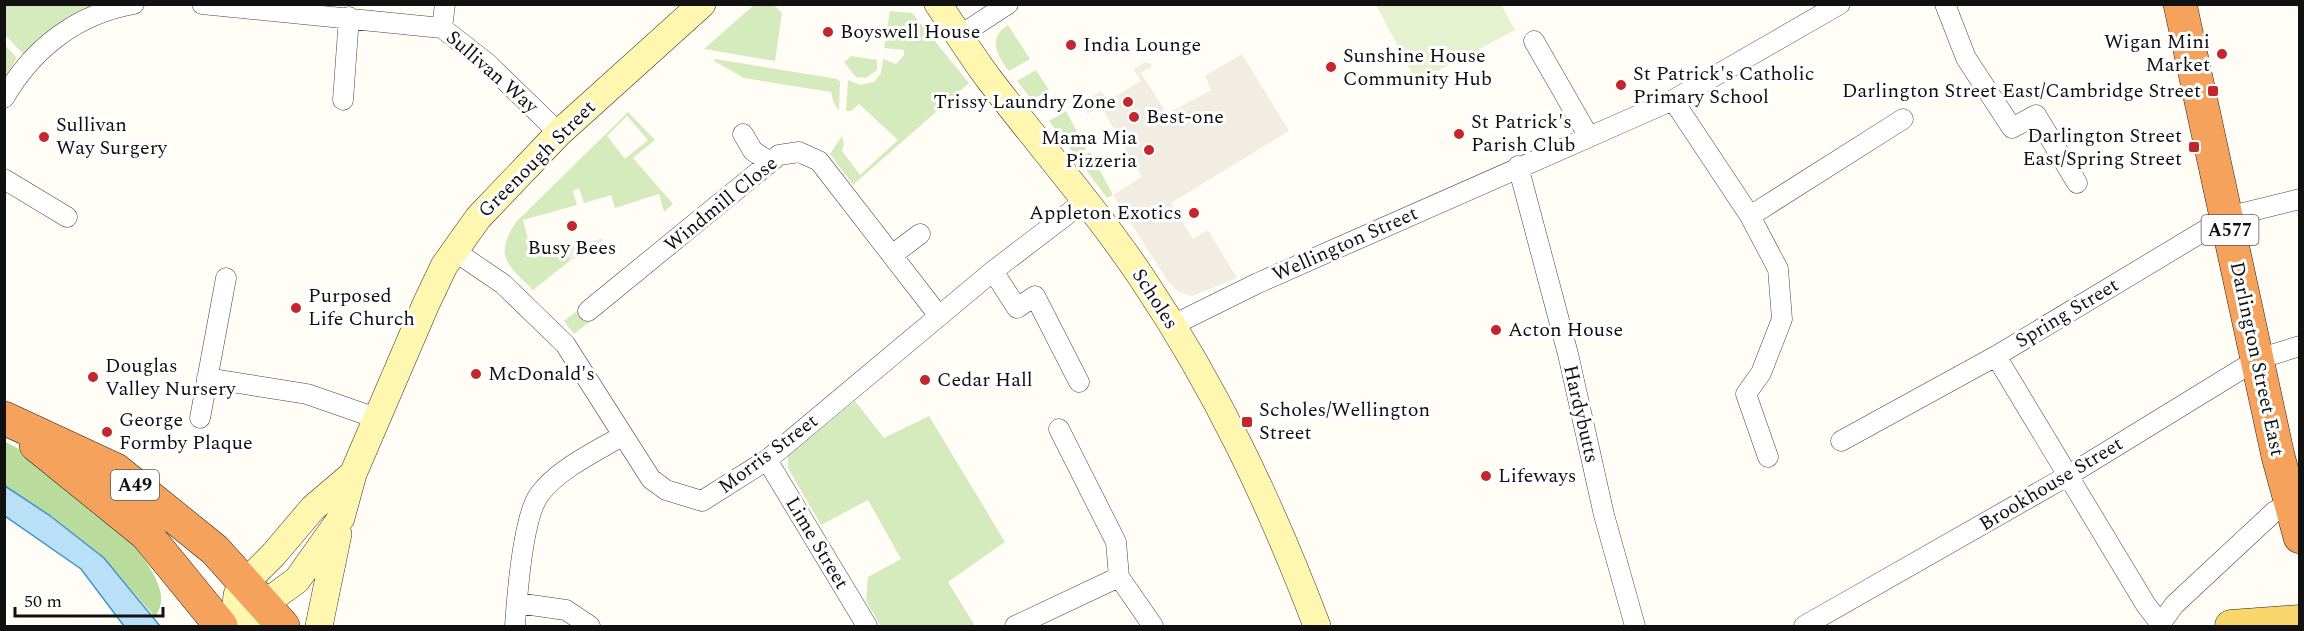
<svg xmlns="http://www.w3.org/2000/svg" width="2304" height="631" viewBox="0 0 2304 631" font-family="Spectral,serif">
	<style>
		.green { fill: #d5ebbd; fill-rule: evenodd }
		.forest { fill: #b9dc9c }
		.pitch { fill: #e6f2cf }
		.plaza { fill: #f1ede2 }
		.water { fill: #b9e0f7; stroke: #3f96cf; stroke-width: 1.5 }
		.lines { fill: none; stroke-linecap: round; stroke-linejoin: round }
		.street-casing { stroke: #444; stroke-width: 21 }
		.secondary-casing { stroke: #333; stroke-width: 28 }
		.primary-casing { stroke: #222; stroke-width: 33 }
		.highway-casing { stroke: #222; stroke-width: 34 }
		.street { stroke: #fff; stroke-width: 20 }
		.secondary { stroke: #fff6b0; stroke-width: 27 }
		.primary { stroke: #f9d66b; stroke-width: 32 }
		.highway { stroke: #f5a25d; stroke-width: 33 }
		.poi-dot { fill: #c4262e; stroke: #fff; stroke-width: 2 }
		.labels { text-anchor: middle; dominant-baseline: central; stroke-width: 6; stroke-linejoin: round; paint-order: stroke }
		.shield { fill: #fff; stroke: #585858; stroke-width: 1.5 }
		.shield-label { font-size: 18px; font-weight: bold; fill: #111 }
		.poi-label { font-size: 20px; fill: #111; stroke: #fff; text-anchor: start }
		.street-label { font-size: 20px; fill: #111; stroke: #fff }
	</style>
	<rect width="100%" height="100%" fill="#fffdf5"/>
	<!-- green -->
	<path class="green" d="M755 4 774 5 782 13 775 61 704 49Z
		M5 5H110L26 57 5 35Z
		M890 11 912 13 969 83 853 185 830 154 842 136 844 144 842 151 860 175 898 140 859 104 851 111H846L848 80 860 85 874 82 881 73 883 59 896 64 904 55V50L884 48Z
		M1008 25 1030 59 1009 71C997 56 987 38 1008 25Z
		M5 45 17 58 5 77Z
		M851 56 877 60V70L866 78 856 77 844 62Z
		M715 59 837 79 840 82 839 110 834 104 831 92 744 78 714 61Z
		M1036 70 1049 90 1032 100 1017 81Z
		M1066 111 1086 149 1075 155 1049 121Z
		M628 112 655 140 633 158 673 204 664 212 659 194 615 208 611 195 584 203 579 188 573 191 577 205 523 220 533 258 563 249 571 260 533 290C508 265 493 257 516 222ZM627 116 648 140 625 159 607 136Z
		M1090 152 1113 195 1107 198 1078 159Z
		M582 307 592 320 574 334 564 321Z
		M855 401 884 438 929 416 1005 542 948 582 975 626H881L866 601 868 577 901 559 868 500 821 525 788 468V456Z"/>
	<!-- forest -->
	<path class="forest" d="M4 441C21 451 41 459 56 471 85 491 159 561 161 596 162 604 159 610 155 617L104 558 49 515 5 486Z"/>
	<!-- pitch -->
	<path class="pitch" d="M1376 5H1501L1515 30 1417 82Z"/>
	<!-- plaza -->
	<path class="plaza" d="M1242 54 1289 131 1171 203 1193 239 1208 230 1237 278 1192 296 1178 292 1167 280 1113 195 1142 177 1101 107 1087 114V100L1100 91 1109 100 1141 81 1133 69 1145 62 1150 63 1152 66 1141 73 1167 114 1211 90 1205 76Z
		M603 238 600 250 571 260 563 249Z"/>
	<!-- water -->
	<path class="water" d="M5 486 49 515 104 558 160 626H124L81 569 5 516Z"/>
	<g class="lines">
		<!-- street casing -->
		<g class="street-casing">
			<path id="street" d="M202 4 442 28 487 63 559 133
				M1945 4 1966 58 2012 128 2036 115 2077 183
				M442 28 445 4
				M959 36 1008 4
				M1534 41 1589 137
				M4 98C33 48 77 14 134 4
				M343 100 349 17
				M1673 100 1750 216 1778 269 1782 319 1761 373 1746 394 1768 457
				M743 134 753 151 770 162
				M1518 166 1568 354 1604 515 1635 626
				M4 179 67 217
				M1750 216 1903 119
				M453 250 503 284 565 344 651 479 666 490 702 501 767 460 993 271 1086 200
				M892 255 920 234
				M993 271 1017 308 1035 296 1079 382
				M588 311 779 155 799 152 819 161 939 316
				M1173 325 1258 283 1673 100 1840 4
				M1996 356 2146 605 2160 623
				M207 378 307 394 379 419
				M200 418 226 278
				M1059 429 1116 542 1119 577 1153 626
				M1841 441 1996 356 2227 217 2300 199
				M767 460 867 626
				M517 603 566 610 590 626
				M515 626C517 596 523 518 539 495 558 469 595 452 622 436
				M1015 626 1119 577
				M1804 626 2069 475 2258 359 2300 346
				M2159 626 2174 605 2275 511 2290 504"/>
		</g>
		<!-- secondary casing -->
		<g class="secondary-casing">
			<path id="secondary" d="M938 4C955 29 971 55 989 79 1040 146 1095 208 1142 278 1216 388 1270 502 1317 626
				M234 626 297 580 341 518 353 474 426 304 444 266 478 218 559 133 702 4
				M247 626 236 605 237 595 245 583 274 554 313 508 353 474
				M319 626 338 534"/>
		</g>
		<!-- primary casing -->
		<g class="primary-casing">
			<path id="primary" d="M2231 626 2300 621"/>
		</g>
		<!-- highway casing -->
		<g class="highway-casing">
			<path id="highway" d="M2180 4 2278 456 2300 537
				M4 418 116 470 215 550 283 626
				M36 445 146 534 221 626"/>
		</g>
		<!-- street -->
		<use href="#street" class="street"/>
		<!-- secondary -->
		<use href="#secondary" class="secondary"/>
		<!-- primary -->
		<use href="#primary" class="primary"/>
		<!-- highway -->
		<use href="#highway" class="highway"/>
	</g>
	<!-- markers -->
	<g class="poi-dot">
		<circle cx="828" cy="32" r="6"/>
		<circle cx="1071" cy="45" r="6"/>
		<circle cx="2222" cy="54" r="6"/>
		<circle cx="1331" cy="67" r="6"/>
		<circle cx="1621" cy="85" r="6"/>
		<rect x="2207" y="85" width="12" height="12" rx="3"/>
		<circle cx="1128" cy="102" r="6"/>
		<circle cx="1134" cy="117" r="6"/>
		<circle cx="1459" cy="134" r="6"/>
		<circle cx="44" cy="137" r="6"/>
		<rect x="2188" y="141" width="12" height="12" rx="3"/>
		<circle cx="1149" cy="150" r="6"/>
		<circle cx="1194" cy="213" r="6"/>
		<circle cx="572" cy="226" r="6"/>
		<circle cx="296" cy="308" r="6"/>
		<circle cx="1496" cy="330" r="6"/>
		<circle cx="476" cy="374" r="6"/>
		<circle cx="93" cy="377" r="6"/>
		<circle cx="925" cy="380" r="6"/>
		<rect x="1241" y="416" width="12" height="12" rx="3"/>
		<circle cx="107" cy="432" r="6"/>
		<circle cx="1486" cy="476" r="6"/>
	</g>
	<g class="labels">
		<!-- shield labels -->
		<g class="shield">
			<rect x="2201.5" y="215" width="57" height="30" rx="4.5"/>
			<rect x="111" y="470" width="48" height="30" rx="4.5"/>
		</g>
		<g class="shield-label">
			<text x="2230" y="230">A577</text>
			<text x="135" y="485">A49</text>
		</g>
		<!-- poi labels -->
		<g class="poi-label">
			<text x="840" y="32">Boyswell House</text>
			<text x="2210" y="42" text-anchor="end">Wigan Mini<tspan x="2210" dy="23">Market</tspan></text>
			<text x="1083" y="45">India Lounge</text>
			<text x="1343" y="56">Sunshine House<tspan x="1343" dy="23">Community Hub</tspan></text>
			<text x="1633" y="74">St Patrick's Catholic<tspan x="1633" dy="23">Primary School</tspan></text>
			<text x="2201" y="91" text-anchor="end">Darlington Street East/Cambridge Street</text>
			<text x="1116" y="102" text-anchor="end">Trissy Laundry Zone</text>
			<text x="1146" y="117">Best-one</text>
			<text x="1471" y="122">St Patrick's<tspan x="1471" dy="23">Parish Club</tspan></text>
			<text x="56" y="125">Sullivan<tspan x="56" dy="23">Way Surgery</tspan></text>
			<text x="2182" y="136" text-anchor="end">Darlington Street<tspan x="2182" dy="23">East/Spring Street</tspan></text>
			<text x="1137" y="138" text-anchor="end">Mama Mia<tspan x="1137" dy="23">Pizzeria</tspan></text>
			<text x="1182" y="213" text-anchor="end">Appleton Exotics</text>
			<text x="572" y="248" text-anchor="middle">Busy Bees</text>
			<text x="308" y="296">Purposed<tspan x="308" dy="23">Life Church</tspan></text>
			<text x="1508" y="330">Acton House</text>
			<text x="105" y="366">Douglas<tspan x="105" dy="23">Valley Nursery</tspan></text>
			<text x="488" y="374">McDonald's</text>
			<text x="937" y="380">Cedar Hall</text>
			<text x="1259" y="410">Scholes/Wellington<tspan x="1259" dy="23">Street</tspan></text>
			<text x="119" y="420">George<tspan x="119" dy="23">Formby Plaque</tspan></text>
			<text x="1498" y="476">Lifeways</text>
		</g>
		<!-- street labels -->
		<g class="street-label">
			<text transform="translate(492 72) rotate(41)">Sullivan Way</text>
			<text transform="translate(537 159) rotate(-45)">Greenough Street</text>
			<text transform="translate(721 204) rotate(-39)">Windmill Close</text>
			<text transform="translate(1345 244) rotate(-24)">Wellington Street</text>
			<text transform="translate(1155 299) rotate(57)">Scholes</text>
			<text transform="translate(2067 313) rotate(-31)">Spring Street</text>
			<text transform="translate(2257 359) rotate(78)">Darlington Street East</text>
			<text transform="translate(1581 414) rotate(77)">Hardybutts</text>
			<text transform="translate(768 454) rotate(-37)">Morris Street</text>
			<text transform="translate(2051 484) rotate(-31)">Brookhouse Street</text>
			<text transform="translate(817 543) rotate(59)">Lime Street</text>
		</g>
	</g>
	<!-- border -->
	<rect width="2304" height="631" fill="none" stroke="#111111" stroke-width="12"/>
	<!-- scale -->
	<path d="M15 607v9h148v-9" fill="none" stroke="#111111" stroke-width="3"/>
	<text x="24" y="607" font-size="18" fill="#111111" stroke="#ffffff" stroke-width="4.5" paint-order="stroke">50 m</text>
</svg>
